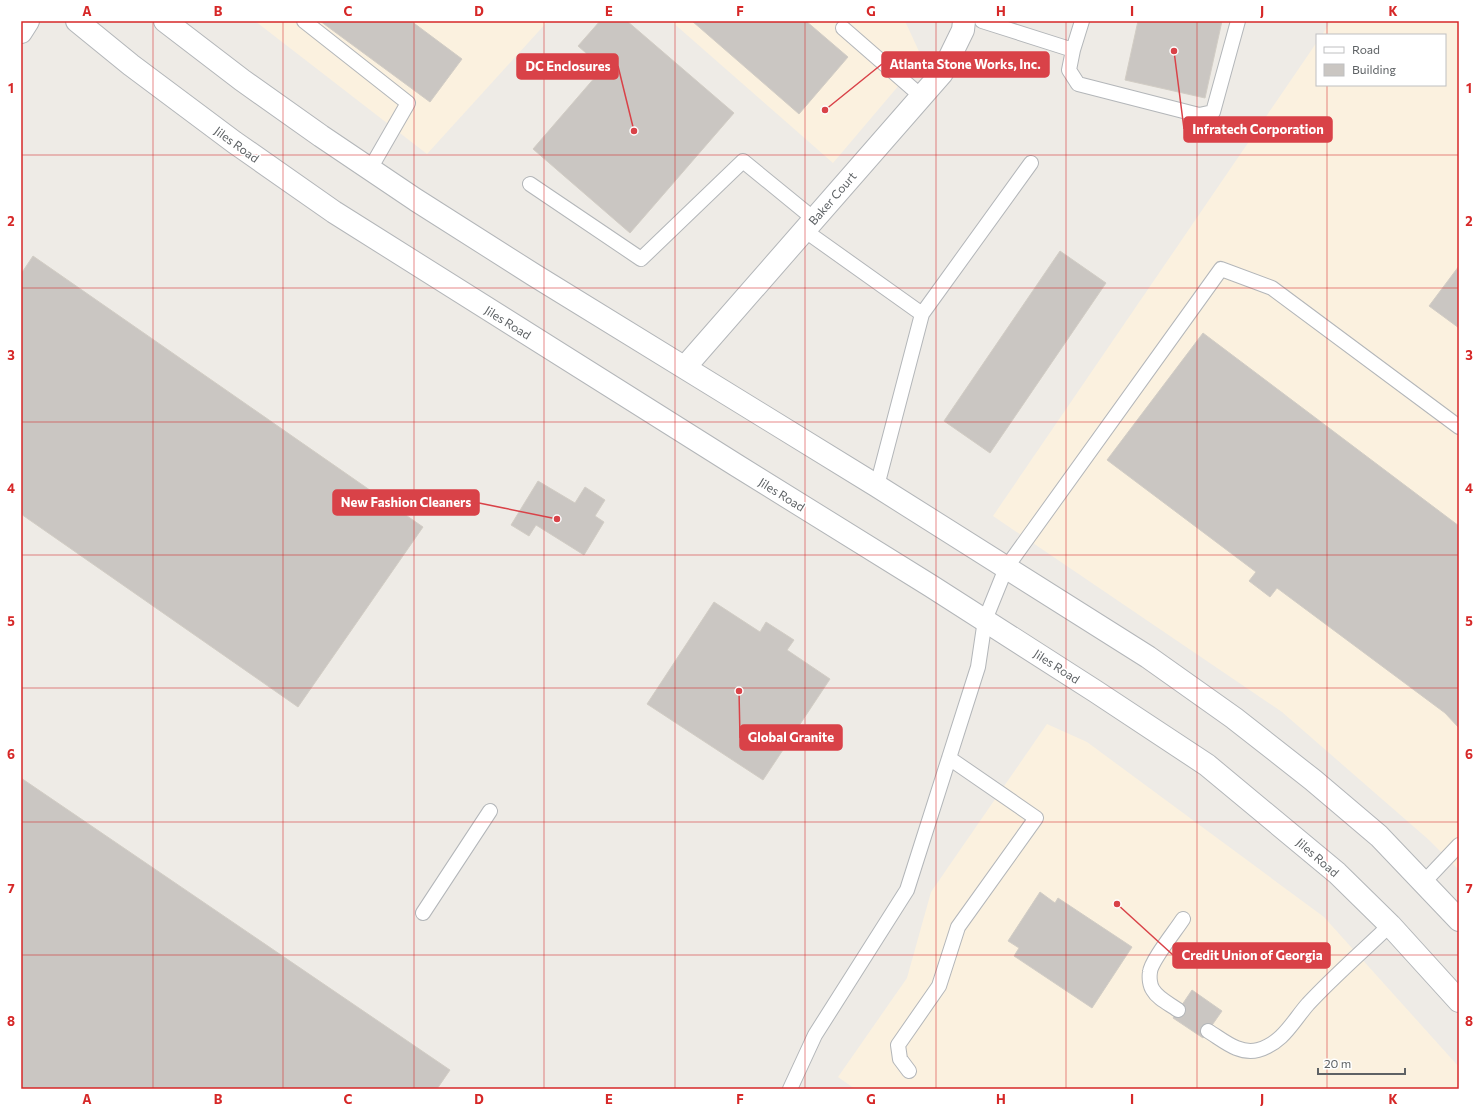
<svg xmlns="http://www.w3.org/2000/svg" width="1480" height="1110" viewBox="0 0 1480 1110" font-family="Commissioner,sans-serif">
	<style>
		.commercial { fill: #fbf1df }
		.building { fill: #cac6c2; stroke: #d2cdc5 }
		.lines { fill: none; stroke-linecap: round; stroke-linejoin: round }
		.service-casing { stroke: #b3b6b9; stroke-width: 16 }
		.minor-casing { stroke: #b3b6b9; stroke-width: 24 }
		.tertiary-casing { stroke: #b3b6b9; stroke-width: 24 }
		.service { stroke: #fff; stroke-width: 14 }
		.minor { stroke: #fff; stroke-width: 22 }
		.tertiary { stroke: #fff; stroke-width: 22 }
		.grid { fill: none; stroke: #d62828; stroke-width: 1; stroke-opacity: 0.55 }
		.labels { text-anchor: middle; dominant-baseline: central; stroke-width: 3; stroke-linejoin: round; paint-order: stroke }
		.street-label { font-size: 12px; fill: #5e6265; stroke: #fff }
		.leader { fill: none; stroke: #d94248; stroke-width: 1.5 }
		.callout-dot { fill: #d94248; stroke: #fff; stroke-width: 1.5 }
		.callout { fill: #d94248; stroke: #d94248; stroke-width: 1.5 }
		.callout-label { font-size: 13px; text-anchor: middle; font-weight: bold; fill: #fff }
		.neatline { fill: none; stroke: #d62828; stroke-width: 1.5 }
		.grid-label { font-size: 13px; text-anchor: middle; font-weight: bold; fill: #d62828 }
	</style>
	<rect width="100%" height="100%" fill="#eeebe6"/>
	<!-- commercial -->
	<path class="commercial" d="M255 21H548L427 154Z
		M671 21H905L922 58 833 163Z
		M1331 21H1459V870L1429 840 1282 712 993 516 1317 42V85H1445V35H1322Z
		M1047 724 1087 742 1324 917 1459 1067V1089H855L838 1077 907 978 931 892Z"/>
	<!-- building -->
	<path class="building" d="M320 21H411L462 59 430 102Z
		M600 21H627L734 113 630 233 533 149 603 68 578 46Z
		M692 21H806L848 57 799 114Z
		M1138 21H1222L1205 98 1125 80Z
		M1060 251 1106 283 990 453 944 421Z
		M33 256 423 527 298 707 21 514V274Z
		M1459 266V328L1429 306Z
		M1203 333 1459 526V728L1445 713 1277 588 1270 597 1249 581 1256 572 1107 460Z
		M538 481 575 503 585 487 605 500 595 516 604 522 584 555 536 525 529 536 511 525Z
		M714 602 760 632 766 622 794 640 787 650 830 679 763 780 647 704Z
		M21 778 450 1070 437 1089H21Z
		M1040 892 1055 903 1058 898 1132 947 1092 1008 1014 956 1019 948 1008 941Z
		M1192 990 1222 1011 1203 1038 1173 1018Z"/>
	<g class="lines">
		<!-- service casing -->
		<g class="service-casing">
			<path id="service" d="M304 21 408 103 370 169
				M982 21 1073 50 1069 70 1078 84 1199 115 1213 112 1238 21
				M843 28 921 96
				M1073 50 1082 21
				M530 184 641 259 743 161 814 219
				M804 230 922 314 877 486
				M922 314 1031 163
				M1424 882 1459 845
				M423 913 490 811
				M1178 1010C1170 1004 1158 999 1153 990 1150 986 1149 978 1150 972 1151 961 1176 930 1183 919
				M1208 1031C1223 1040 1239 1055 1258 1050 1283 1043 1293 1021 1308 1004 1334 976 1363 951 1390 925
				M909 1071 900 1059 898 1045 939 986 958 927 1036 818 949 758
				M790 1089 815 1035 907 890 978 667 985 620 1006 568 1221 269 1272 288 1459 427"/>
		</g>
		<!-- minor casing -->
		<g class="minor-casing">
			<path id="minor" d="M21 32 28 21
				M685 367 942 73 963 30 964 21"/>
		</g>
		<!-- tertiary casing -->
		<g class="tertiary-casing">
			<path id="tertiary" d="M77 21 131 65 234 142 334 212 736 465 931 586 1095 691 1207 765 1337 873 1390 925 1459 1001
				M165 21 242 80 321 136 416 200 534 275 877 486 1148 657 1234 718 1313 780 1379 836 1459 920"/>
		</g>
		<!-- service -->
		<use href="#service" class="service"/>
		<!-- minor -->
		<use href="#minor" class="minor"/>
		<!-- tertiary -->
		<use href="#tertiary" class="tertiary"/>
	</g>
	<!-- grid -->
	<path class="grid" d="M153 21V1089M283 21V1089M414 21V1089M544 21V1089M675 21V1089M805 21V1089M936 21V1089M1066 21V1089M1197 21V1089M1327 21V35M1327 85V1089M21 155H1459M21 288H1459M21 422H1459M21 555H1459M21 688H1459M21 822H1459M21 955H1459"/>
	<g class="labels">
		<!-- street labels -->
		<g class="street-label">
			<text transform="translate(237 144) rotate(36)">Jiles Road</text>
			<text transform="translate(832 198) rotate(-49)">Baker Court</text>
			<text transform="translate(508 322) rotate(32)">Jiles Road</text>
			<text transform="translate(782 494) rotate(32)">Jiles Road</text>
			<text transform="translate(1057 666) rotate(33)">Jiles Road</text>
			<text transform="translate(1318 857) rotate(41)">Jiles Road</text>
		</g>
	</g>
	<!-- callouts -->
	<path class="leader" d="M825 110L882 64M634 131L618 66M1174 51L1184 129M557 519L479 503M739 691L740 738M1117 904L1173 955"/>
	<g class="callout-dot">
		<circle cx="825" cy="110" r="4"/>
		<circle cx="634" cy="131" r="4"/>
		<circle cx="1174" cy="51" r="4"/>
		<circle cx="557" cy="519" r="4"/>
		<circle cx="739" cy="691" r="4"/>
		<circle cx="1117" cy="904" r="4"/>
	</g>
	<g class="callout">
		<rect x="882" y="52" width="167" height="25" rx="4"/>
		<rect x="517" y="54" width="101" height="25" rx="4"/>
		<rect x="1184" y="117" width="148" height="25" rx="4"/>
		<rect x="333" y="490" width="146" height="25" rx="4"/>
		<rect x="740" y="725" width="102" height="25" rx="4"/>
		<rect x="1173" y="943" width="157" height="25" rx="4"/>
	</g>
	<g class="callout-label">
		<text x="965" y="69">Atlanta Stone Works, Inc.</text>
		<text x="568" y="71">DC Enclosures</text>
		<text x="1258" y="134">Infratech Corporation</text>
		<text x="406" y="507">New Fashion Cleaners</text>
		<text x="791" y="742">Global Granite</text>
		<text x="1252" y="960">Credit Union of Georgia</text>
	</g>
	<!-- border -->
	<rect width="1480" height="1110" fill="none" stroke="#ffffff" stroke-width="44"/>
	<!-- legend -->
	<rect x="1316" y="34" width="130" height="52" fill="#ffffff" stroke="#bfc0c1"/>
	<rect x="1324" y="47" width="20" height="6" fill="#ffffff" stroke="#bfc0c1"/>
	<text x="1352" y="54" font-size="12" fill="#5e6265">Road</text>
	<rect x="1324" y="64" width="20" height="12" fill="#cac6c2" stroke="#bfc0c1"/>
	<text x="1352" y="74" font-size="12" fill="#5e6265">Building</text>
	<!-- scale -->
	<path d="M1318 1068v6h87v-6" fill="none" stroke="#5e6265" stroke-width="2"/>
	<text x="1324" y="1068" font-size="12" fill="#5e6265" stroke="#ffffff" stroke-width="3" paint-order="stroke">20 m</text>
	<rect x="22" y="22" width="1436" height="1066" class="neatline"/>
	<g class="grid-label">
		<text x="87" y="16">A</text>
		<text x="218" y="16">B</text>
		<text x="348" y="16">C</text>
		<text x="479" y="16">D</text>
		<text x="609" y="16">E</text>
		<text x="740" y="16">F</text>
		<text x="871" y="16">G</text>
		<text x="1001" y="16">H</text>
		<text x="1132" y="16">I</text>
		<text x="1262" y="16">J</text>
		<text x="1393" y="16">K</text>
		<text x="11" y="93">1</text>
		<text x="1469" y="93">1</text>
		<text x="11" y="226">2</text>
		<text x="1469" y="226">2</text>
		<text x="11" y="360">3</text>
		<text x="1469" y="360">3</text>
		<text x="11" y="493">4</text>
		<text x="1469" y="493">4</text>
		<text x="11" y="626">5</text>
		<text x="1469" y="626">5</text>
		<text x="11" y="759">6</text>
		<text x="1469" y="759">6</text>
		<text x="11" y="893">7</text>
		<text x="1469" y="893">7</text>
		<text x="11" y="1026">8</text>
		<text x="1469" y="1026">8</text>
		<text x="87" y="1104">A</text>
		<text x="218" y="1104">B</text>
		<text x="348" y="1104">C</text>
		<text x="479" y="1104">D</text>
		<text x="609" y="1104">E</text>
		<text x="740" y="1104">F</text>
		<text x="871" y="1104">G</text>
		<text x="1001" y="1104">H</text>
		<text x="1132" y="1104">I</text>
		<text x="1262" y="1104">J</text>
		<text x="1393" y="1104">K</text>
	</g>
</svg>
